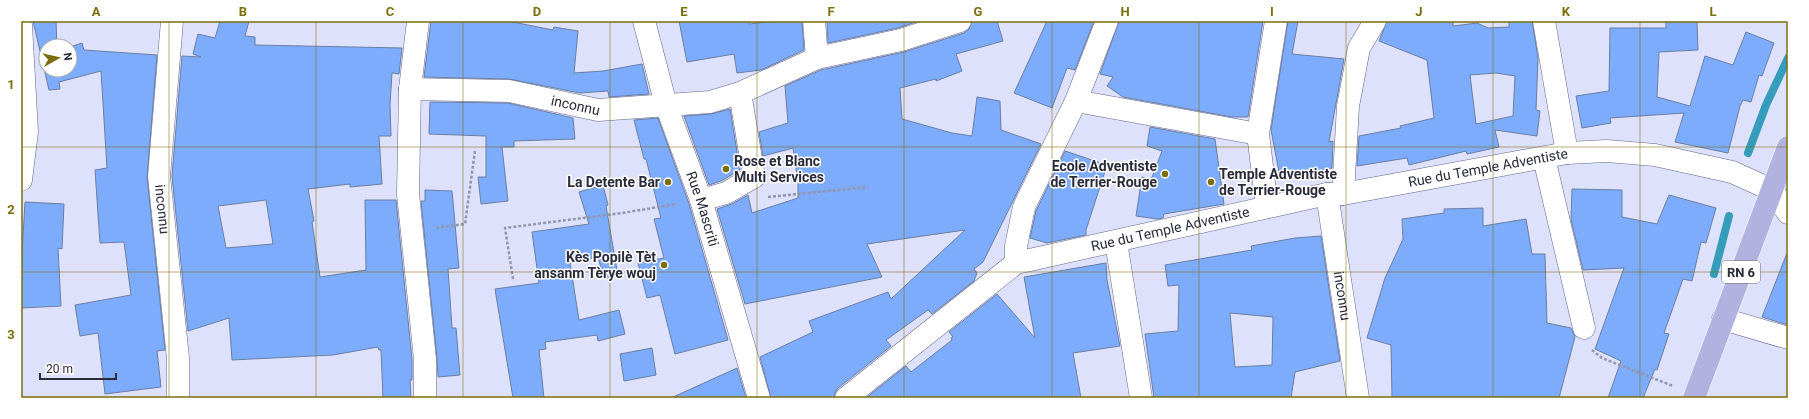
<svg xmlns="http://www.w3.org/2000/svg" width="1809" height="419" viewBox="0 0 1809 419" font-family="Roboto,sans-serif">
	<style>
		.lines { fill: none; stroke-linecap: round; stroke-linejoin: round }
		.stream { stroke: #359cbb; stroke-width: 8 }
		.building { fill: #7eacfd; stroke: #697ea1; fill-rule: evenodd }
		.minor-casing { stroke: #64668c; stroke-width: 23 }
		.major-casing { stroke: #fff; stroke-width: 23 }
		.path { stroke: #9395ab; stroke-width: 2.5; stroke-dasharray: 3 2; stroke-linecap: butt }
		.minor { stroke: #fff; stroke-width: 22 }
		.major { stroke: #b1b2df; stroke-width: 22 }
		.grid { fill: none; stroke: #7b6e0c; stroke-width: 1; stroke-opacity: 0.55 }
		.poi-dot { fill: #7b6e0c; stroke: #fff; stroke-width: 1.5 }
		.labels { text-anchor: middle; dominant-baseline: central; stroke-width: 3; stroke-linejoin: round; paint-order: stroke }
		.shield { fill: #fff; stroke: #696a75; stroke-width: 1 }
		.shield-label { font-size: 13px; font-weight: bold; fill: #292a3a }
		.street-label { font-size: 14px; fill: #292a3a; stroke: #fff }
		.poi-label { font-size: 14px; font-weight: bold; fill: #292a3a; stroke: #fff; text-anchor: end }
		.neatline { fill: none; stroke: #7b6e0c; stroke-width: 1.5 }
		.grid-label { font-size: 13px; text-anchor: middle; font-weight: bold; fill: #7b6e0c }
	</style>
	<rect width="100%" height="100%" fill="#dee1fb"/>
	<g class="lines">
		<!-- stream -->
		<path class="stream" d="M1748 153 1766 105 1788 58
			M1714 274 1729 216"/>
	</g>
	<!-- building -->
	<path class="building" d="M33 21H56L57 46H46V70H70V47L82 43 84 50 157 55 147 177 165 350 157 351 161 387 105 394 98 333 80 336 75 305 131 295 124 242 100 243 95 170 107 168 101 71 59 82 60 89 49 90Z
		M220 21H249L245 36 255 37V45L402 48 399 74 392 73 390 105 391 136H379L382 184 350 187V184L308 189 314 221 312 222 320 277 366 270 365 200H396L412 360V380H410L411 398H383L381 350H379L378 347 333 355 232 360 229 318 188 331 172 176 182 56 201 57 193 54 198 34 215 38ZM266 200 273 244 226 248 218 206Z
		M431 21H508L553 30 554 27 578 31 574 73 603 71 642 64 649 94 609 97 608 91 580 93 509 79 424 77Z
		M679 21H749V24L776 21H802L804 50 761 70 737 73 734 54 687 62Z
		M827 21H919L898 28 828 43Z
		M972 21H997L1003 41 956 54 962 71 936 81V79L900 88 902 119 952 133 972 136 977 97 1000 101 1001 130 1041 144 983 262 974 269 977 273 974 281 932 314 928 310 886 340 891 346 838 388 835 393 834 398H771L760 357 813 332 809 321 888 292 891 299 965 230 867 244 882 277 745 304 717 209 732 204 748 195 752 213 798 198V182L793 148 763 156 759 132 788 123 785 86 821 70 904 52 964 33 969 29Z
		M1047 21H1094L1075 70 1067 68 1052 108 1014 93Z
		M1119 21H1263L1248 117H1232L1123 97 1107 86 1113 77 1100 74Z
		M1288 21H1298L1292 54 1344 59 1329 142 1333 141 1332 168 1311 173 1310 170 1280 177 1271 130Z
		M1387 21H1453V26L1477 23 1488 28 1509 27V21H1532L1538 58 1536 110 1540 111 1537 136 1495 130 1499 147 1467 154 1466 151 1409 165 1407 158 1357 166 1359 136 1401 128 1400 126 1434 118 1427 60 1379 41ZM1496 73 1515 76 1513 116 1476 124 1470 75Z
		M1666 21H1697L1698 50 1659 52 1657 97 1690 106 1705 56 1733 65 1746 32 1774 43 1762 76 1759 75 1751 102 1743 100 1740 106 1728 153 1675 142 1684 113 1610 118 1611 123 1582 128 1576 96 1609 91 1610 28H1666Z
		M430 102 508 103 573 118 575 139 514 141V147H502L508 201 481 204 478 177H486V136L429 134Z
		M730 109 740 170 721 181 709 185 684 116 711 114Z
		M658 118 689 204 728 340 675 354 660 295 647 298 638 263 664 258 654 219 661 218 646 159H644L634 120Z
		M1150 127 1215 139 1224 204 1164 214 1163 218 1157 219 1136 216 1142 177 1151 180 1162 151 1147 146Z
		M1065 151 1107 165 1086 230V235L1047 243 1030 238 1036 211Z
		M603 185 608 205 606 206 618 276 604 279 598 257 575 261V262L570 263 579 320 619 310 625 334 598 341 597 335 545 342 546 349 539 350 544 398H513L495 289 539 283 532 232 589 224 579 192Z
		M1572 189 1622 190V217L1657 224 1669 195 1716 208 1706 243 1701 242 1692 281 1683 279 1664 333 1669 334 1657 370 1655 369 1643 398H1608L1621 361 1595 349 1624 268 1583 270 1571 219Z
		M425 190 452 191 459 268 448 269 452 328H456L460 375 438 377 437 358 421 201H425Z
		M25 202 64 204 62 249 58 248 61 306 21 308V271Z
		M1483 208V226L1526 219 1532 254H1545L1547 323 1571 328 1575 337 1559 398H1392L1391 345 1367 338 1385 278 1403 239 1402 219 1444 213V209Z
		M1321 236 1340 361 1295 372 1291 398H1154L1145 334 1178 331 1179 285 1168 286 1165 265 1252 250 1251 246 1295 238ZM1230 313 1273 317 1272 365 1235 367Z
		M1787 253 1788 254V325L1762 317Z
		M1106 263 1107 280 1120 346 1073 353 1081 398H866L906 366 911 372 952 340 951 338 953 337 949 332 997 294 1035 338 1024 277Z
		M652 348 656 375 624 381 620 354Z
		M737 368 746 398H671Z"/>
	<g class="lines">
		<!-- minor casing -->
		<g class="minor-casing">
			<g id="minor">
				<path id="s1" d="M172 21 159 176 178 358V398"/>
				<path d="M418 21 410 89 408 194 425 359V398"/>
				<path id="s2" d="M644 21 666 105 701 200 759 398"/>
				<path d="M814 21 817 58"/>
				<path d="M1544 21 1567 153"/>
				<path d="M21 25 27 132 21 180"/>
				<path id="s3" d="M410 89 509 91 598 110 710 102 740 93 817 58 901 40 960 21"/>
				<path d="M1076 101 1258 134"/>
				<path d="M1544 158 1584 328"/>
				<path id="s4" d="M1327 194 1358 398"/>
				<path d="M1343 194 1348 106 1359 48 1375 21"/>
				<path d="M701 200 726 193 754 177 740 93"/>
				<path d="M1267 207 1258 134 1276 21"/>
				<path d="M1116 242 1141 398"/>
				<path d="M1016 263V246L1024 207 1076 101 1107 21"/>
				<path d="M1723 319 1788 338"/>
				<path id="s5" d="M846 398 1016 263 1327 194H1343L1567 153 1607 151 1655 155 1732 172 1772 190 1788 213"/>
			</g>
		</g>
		<!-- major casing -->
		<g class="major-casing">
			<path id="major" d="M1694 398 1788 147"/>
		</g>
		<!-- path -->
		<path class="path" d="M768 197 868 187
			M436 228 465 224 475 151
			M513 279 505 228 622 213 677 204
			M1592 350 1602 358 1673 386"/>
		<!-- minor -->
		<use href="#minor" class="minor"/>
		<!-- major -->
		<use href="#major" class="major"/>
	</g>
	<!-- grid -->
	<path class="grid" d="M169 21V398M316 21V398M463 21V398M610 21V398M757 21V398M904 21V398M1052 21V398M1199 21V398M1346 21V398M1493 21V398M1640 21V398M21 147H1788M21 272H1788"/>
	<!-- markers -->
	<g class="poi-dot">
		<circle cx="726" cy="169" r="4"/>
		<circle cx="1165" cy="174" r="4"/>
		<circle cx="668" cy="182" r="4"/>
		<circle cx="1211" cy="182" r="4"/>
		<circle cx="664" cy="265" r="4"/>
	</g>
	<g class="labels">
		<!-- shield labels -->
		<rect class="shield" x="1722" y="261" width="38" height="22" rx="3"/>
		<g class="shield-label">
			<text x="1741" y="272">RN 6</text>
		</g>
		<!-- street labels -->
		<g class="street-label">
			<text stroke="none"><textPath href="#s3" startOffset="167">inconnu</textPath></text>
			<text stroke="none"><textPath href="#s5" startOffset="699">Rue du Temple Adventiste</textPath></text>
			<text stroke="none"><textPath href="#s2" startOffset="197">Rue Mascriti</textPath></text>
			<text stroke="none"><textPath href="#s1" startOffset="189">inconnu</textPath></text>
			<text stroke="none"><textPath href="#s5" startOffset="375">Rue du Temple Adventiste</textPath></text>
			<text stroke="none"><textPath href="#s4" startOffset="103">inconnu</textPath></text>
		</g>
		<!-- poi labels -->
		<g class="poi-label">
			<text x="734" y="161" text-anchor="start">Rose et Blanc<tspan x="734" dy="16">Multi Services</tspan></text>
			<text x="1157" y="166">Ecole Adventiste<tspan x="1157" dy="16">de Terrier-Rouge</tspan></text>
			<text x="1219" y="174" text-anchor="start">Temple Adventiste<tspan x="1219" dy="16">de Terrier-Rouge</tspan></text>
			<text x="660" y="182">La Detente Bar</text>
			<text x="656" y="257">Kès Popilè Tèt<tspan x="656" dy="16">ansanm Tèrye wouj</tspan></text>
		</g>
	</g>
	<!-- border -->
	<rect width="1809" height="419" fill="none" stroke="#ffffff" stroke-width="44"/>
	<!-- north arrow -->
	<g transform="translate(58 58) rotate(82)"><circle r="19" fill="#ffffff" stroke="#a9aab0"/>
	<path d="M0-3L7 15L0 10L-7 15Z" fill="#7b6e0c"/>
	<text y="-6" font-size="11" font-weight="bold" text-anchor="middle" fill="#292a3a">N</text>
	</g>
	<!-- scale -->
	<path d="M40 373v6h76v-6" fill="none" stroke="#292a3a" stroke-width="2"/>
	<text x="46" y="373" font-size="12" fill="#292a3a" stroke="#ffffff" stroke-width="3" paint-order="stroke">20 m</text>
	<rect x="22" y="22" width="1765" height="375" class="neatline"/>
	<g class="grid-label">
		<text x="96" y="16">A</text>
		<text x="243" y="16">B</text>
		<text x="390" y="16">C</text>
		<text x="537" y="16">D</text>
		<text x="684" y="16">E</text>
		<text x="831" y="16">F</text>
		<text x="978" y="16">G</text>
		<text x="1125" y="16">H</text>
		<text x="1272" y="16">I</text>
		<text x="1419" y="16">J</text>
		<text x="1566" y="16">K</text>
		<text x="1713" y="16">L</text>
		<text x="11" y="89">1</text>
		<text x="11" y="214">2</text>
		<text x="11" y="339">3</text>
	</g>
</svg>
